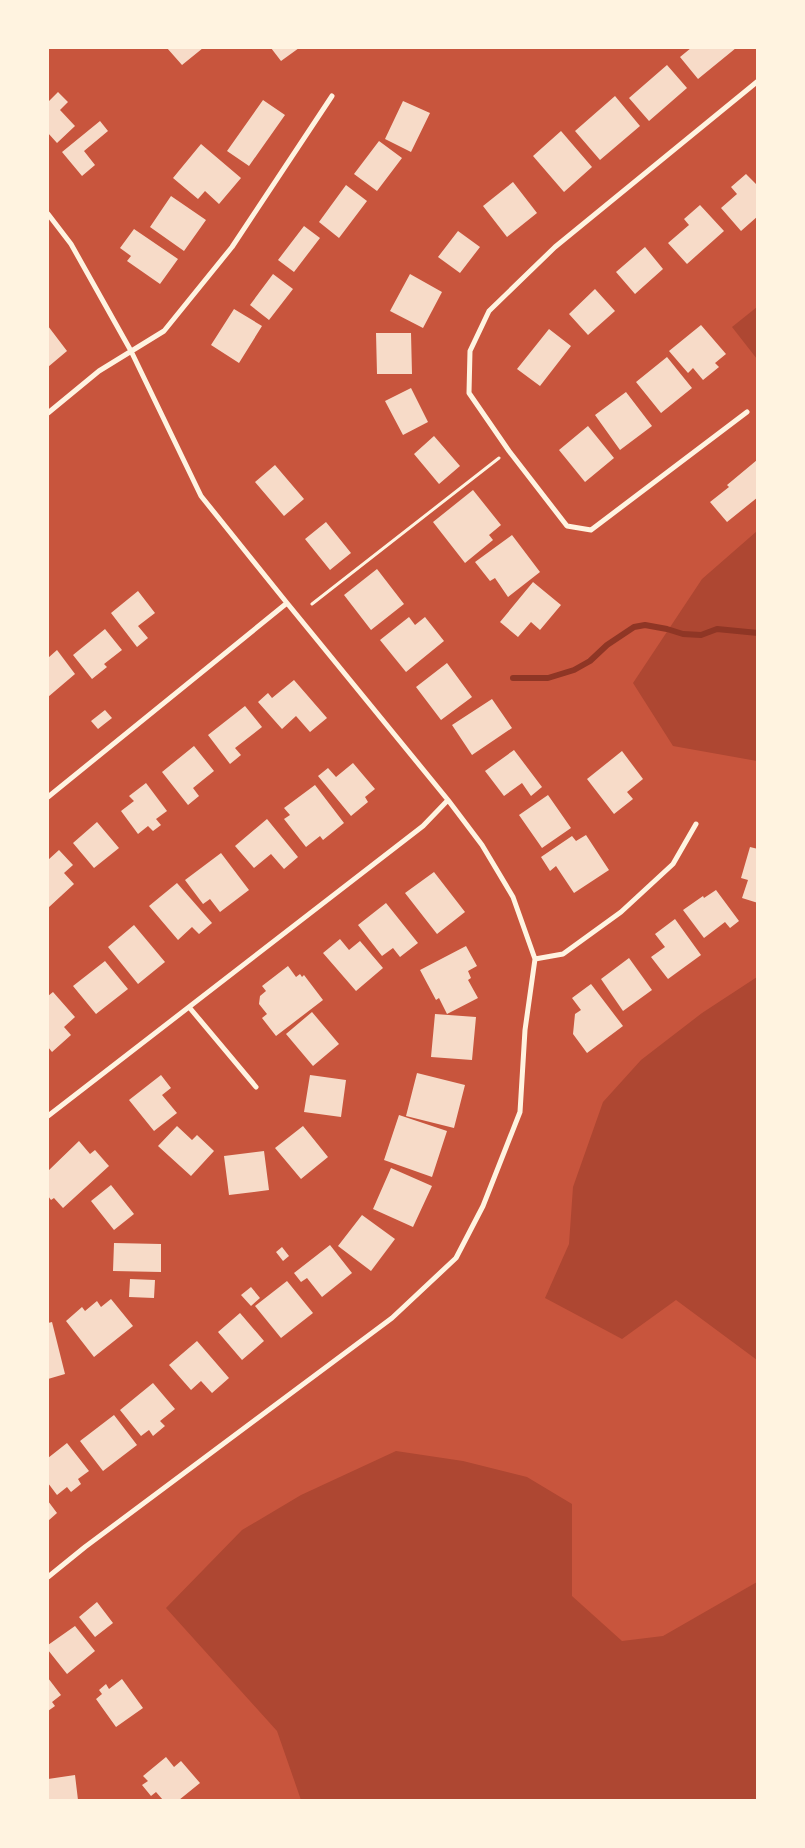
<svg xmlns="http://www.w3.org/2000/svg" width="805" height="1848" viewBox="0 0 805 1848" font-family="Raleway,sans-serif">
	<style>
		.green { fill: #ae4732 }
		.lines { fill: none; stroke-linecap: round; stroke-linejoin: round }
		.stream { stroke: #8f3625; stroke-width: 6 }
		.building { fill: #f7dbc8 }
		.path { stroke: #fff3e0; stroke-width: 3 }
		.minor { stroke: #fff3e0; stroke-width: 5 }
	</style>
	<rect width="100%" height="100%" fill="#c8553d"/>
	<!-- green -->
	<path class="green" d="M757 307V359L732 327Z
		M757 531V761L673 746 633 683 702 579Z
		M757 977V1360L676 1300 622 1339 545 1298 569 1244 573 1187 603 1102 641 1060 702 1013Z
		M396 1451 463 1461 527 1477 572 1504V1596L622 1641 663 1636 757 1582V1800H301L277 1731 166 1608 242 1530 301 1495Z"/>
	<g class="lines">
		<!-- stream -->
		<path class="stream" d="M513 678H548L574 670 590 661 607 645 634 627 645 625 667 629 683 634 701 635 717 629 758 633"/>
	</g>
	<!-- building -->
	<path class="building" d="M167 48H203L182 65Z
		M271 48H299L281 61Z
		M691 48H736L698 79 680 57Z
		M667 65 687 88 649 121 629 98Z
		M58 92 68 102 60 110 75 126 57 143 48 133V102Z
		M615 96 640 126 600 160 575 131Z
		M263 100 285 115 249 166 227 151Z
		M403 101 430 113 411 152 385 139Z
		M100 121 108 131 84 151 95 165 82 176 62 152Z
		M561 131 592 167 564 192 533 156Z
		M379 141 402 158 377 191 354 174Z
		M201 144 241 178 219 204 205 191 198 199 173 178Z
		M746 174 758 186V216L741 231 721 208 737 194 731 187Z
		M513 182 537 213 507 237 483 206Z
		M346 185 367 201 339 238 319 222Z
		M171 196 206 220 184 251 150 227Z
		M700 205 724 231 687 264 668 243 689 225 684 219Z
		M304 226 320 238 294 272 278 260Z
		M134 229 178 259 160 284 127 261 131 256 120 248Z
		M458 231 480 247 460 273 438 257Z
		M645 247 663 269 635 294 616 272Z
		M273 274 293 289 269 320 250 305Z
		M410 274 442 292 423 328 390 311Z
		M595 289 615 311 588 335 569 314Z
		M234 309 262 326 239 363 211 345Z
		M701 325 726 354 715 363 719 367 703 380 693 368 688 373 669 351Z
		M48 326 67 351 48 367Z
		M549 329 571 346 540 386 517 369Z
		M376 333H411L412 374H377Z
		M667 357 692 388 661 413 636 382Z
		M411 388 428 422 403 435 385 401Z
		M626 392 652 426 620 450 595 415Z
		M588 426 614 458 585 482 559 450Z
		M434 436 460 466 439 484 414 454Z
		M757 460 758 497 727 522 710 502 729 487 727 485Z
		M275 465 304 499 284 516 255 482Z
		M473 490 501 525 489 535 493 540 465 563 433 522Z
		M326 522 351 553 330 570 305 539Z
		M512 535 540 572 508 597 495 578 490 581 475 562Z
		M377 569 404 604 371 630 344 595Z
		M533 582 561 605 540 630 531 622 518 637 500 622Z
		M138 591 155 613 138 626 148 638 137 647 111 613Z
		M409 617 415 625 425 617 444 641 406 672 380 640Z
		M105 629 122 650 104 664 107 667 92 679 73 655Z
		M57 650 75 674 48 697V658Z
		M447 663 472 697 441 720 416 687Z
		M294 680 327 718 310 732 296 716 282 729 258 702 268 693 272 698Z
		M492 699 512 728 472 755 452 725Z
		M245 706 262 727 235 748 241 755 230 764 208 735Z
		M105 710 112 718 98 729 91 721Z
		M194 746 214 771 193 788 199 796 188 805 162 772Z
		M514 750 542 787 531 796 522 783 504 796 485 771Z
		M622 751 643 779 627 792 633 799 614 814 587 779Z
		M353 763 375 789 365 797 368 802 351 816 318 776 328 768 336 777Z
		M146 783 167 811 156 819 161 825 153 831 148 826 138 834 121 811 134 801 129 796Z
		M315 785 344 823 323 840 320 836 306 847 284 819 290 815 284 808Z
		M548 795 571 828 542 848 519 815Z
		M267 819 298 857 284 869 271 854 254 868 235 846Z
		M97 822 119 848 94 868 73 843Z
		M586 835 609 870 574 893 556 866 550 871 541 857 572 836 576 841Z
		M750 847 758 849V903L742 898 748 880 741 878Z
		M59 850 73 865 64 873 74 884 48 908V860Z
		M221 853 249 890 220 912 210 899 203 904 185 880Z
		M434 872 465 912 437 934 405 893Z
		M177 883 212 923 199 934 192 927 178 940 149 906Z
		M716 890 739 921 730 928 725 922 704 938 683 910 703 896 704 898Z
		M386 903 418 943 400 957 393 948 382 956 358 925Z
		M675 919 701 955 668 979 651 957 665 947 655 934Z
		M134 925 165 962 138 984 108 947Z
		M340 939 349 950 360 941 383 968 356 991 323 953Z
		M466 946 477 966 468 971 471 978 468 980 478 998 447 1014 439 998 436 1000 420 970Z
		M629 958 652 990 623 1011 601 979Z
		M105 961 128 989 96 1014 73 986Z
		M288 966 296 977 300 974 302 977 304 975 323 1000 276 1036 262 1018 267 1014 259 1004 260 996 266 991 262 986Z
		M591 984 623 1026 587 1053 573 1034 575 1014 581 1010 572 998Z
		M53 992 75 1017 64 1027 71 1035 52 1052 48 1047V996Z
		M312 1012 339 1044 313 1066 286 1034Z
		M435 1014 476 1017 472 1060 431 1057Z
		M417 1073 465 1085 454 1128 406 1116Z
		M161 1075 171 1088 162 1095 177 1113 154 1131 129 1100Z
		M310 1075 346 1080 341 1117 304 1112Z
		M399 1115 447 1131 432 1177 384 1160Z
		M177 1126 192 1140 197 1135 214 1151 191 1176 158 1146Z
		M303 1126 328 1157 301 1179 275 1148Z
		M79 1141 90 1154 95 1150 109 1166 63 1208 54 1198 51 1200 48 1196V1171Z
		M264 1151 269 1190 229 1195 224 1156Z
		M391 1168 432 1186 413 1227 373 1209Z
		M111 1185 134 1214 114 1230 91 1201Z
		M362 1215 395 1239 371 1271 338 1246Z
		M114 1243 161 1244V1272L113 1271Z
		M330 1245 352 1273 322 1297 307 1278 301 1282 294 1273Z
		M282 1247 289 1256 283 1261 276 1252Z
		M130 1279 155 1280 154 1298 129 1297Z
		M287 1281 313 1313 281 1338 255 1306Z
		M251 1287 260 1298 251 1306 241 1295Z
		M111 1299 133 1326 94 1357 66 1321 82 1307 85 1311 97 1301 101 1307Z
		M240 1313 264 1341 242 1360 218 1332Z
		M52 1322 65 1374 48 1379V1323Z
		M197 1341 229 1378 212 1393 201 1381 191 1390 169 1365Z
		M153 1383 175 1409 160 1421 165 1426 153 1436 149 1430 141 1436 120 1410Z
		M114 1415 137 1445 103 1471 80 1441Z
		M67 1443 89 1471 78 1479 81 1484 71 1492 67 1487 57 1495 48 1483V1458Z
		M48 1501 57 1513 48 1521Z
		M97 1602 113 1623 95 1637 79 1617Z
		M75 1626 95 1651 67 1674 48 1650V1645Z
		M48 1678 61 1695 52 1702 55 1706 48 1711Z
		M122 1679 143 1708 116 1727 96 1699 102 1694 99 1690 106 1684 109 1689Z
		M166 1757 174 1767 181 1761 200 1783 179 1800H163L156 1792 151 1796 142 1785 148 1781 143 1776Z
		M75 1775 78 1800H48V1779Z"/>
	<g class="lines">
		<!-- path -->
		<path class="path" d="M312 604 499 458"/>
		<!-- minor -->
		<path class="minor" d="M48 214 71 244 131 351 201 496 287 603 448 800 482 845 513 897 535 959 525 1030 520 1112 483 1206 456 1258 392 1318 85 1547 48 1577
			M747 412 591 530 567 526 509 451 469 393 470 351 489 311 555 247 758 81
			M48 413 99 371 164 331 232 247 332 96
			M48 797 287 603
			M535 959 563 954 621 912 673 864 696 824
			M189 1007 256 1087
			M48 1116 423 826 448 800"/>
	</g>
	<!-- border -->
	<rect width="805" height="1848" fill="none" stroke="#fff3e0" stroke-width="98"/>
</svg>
